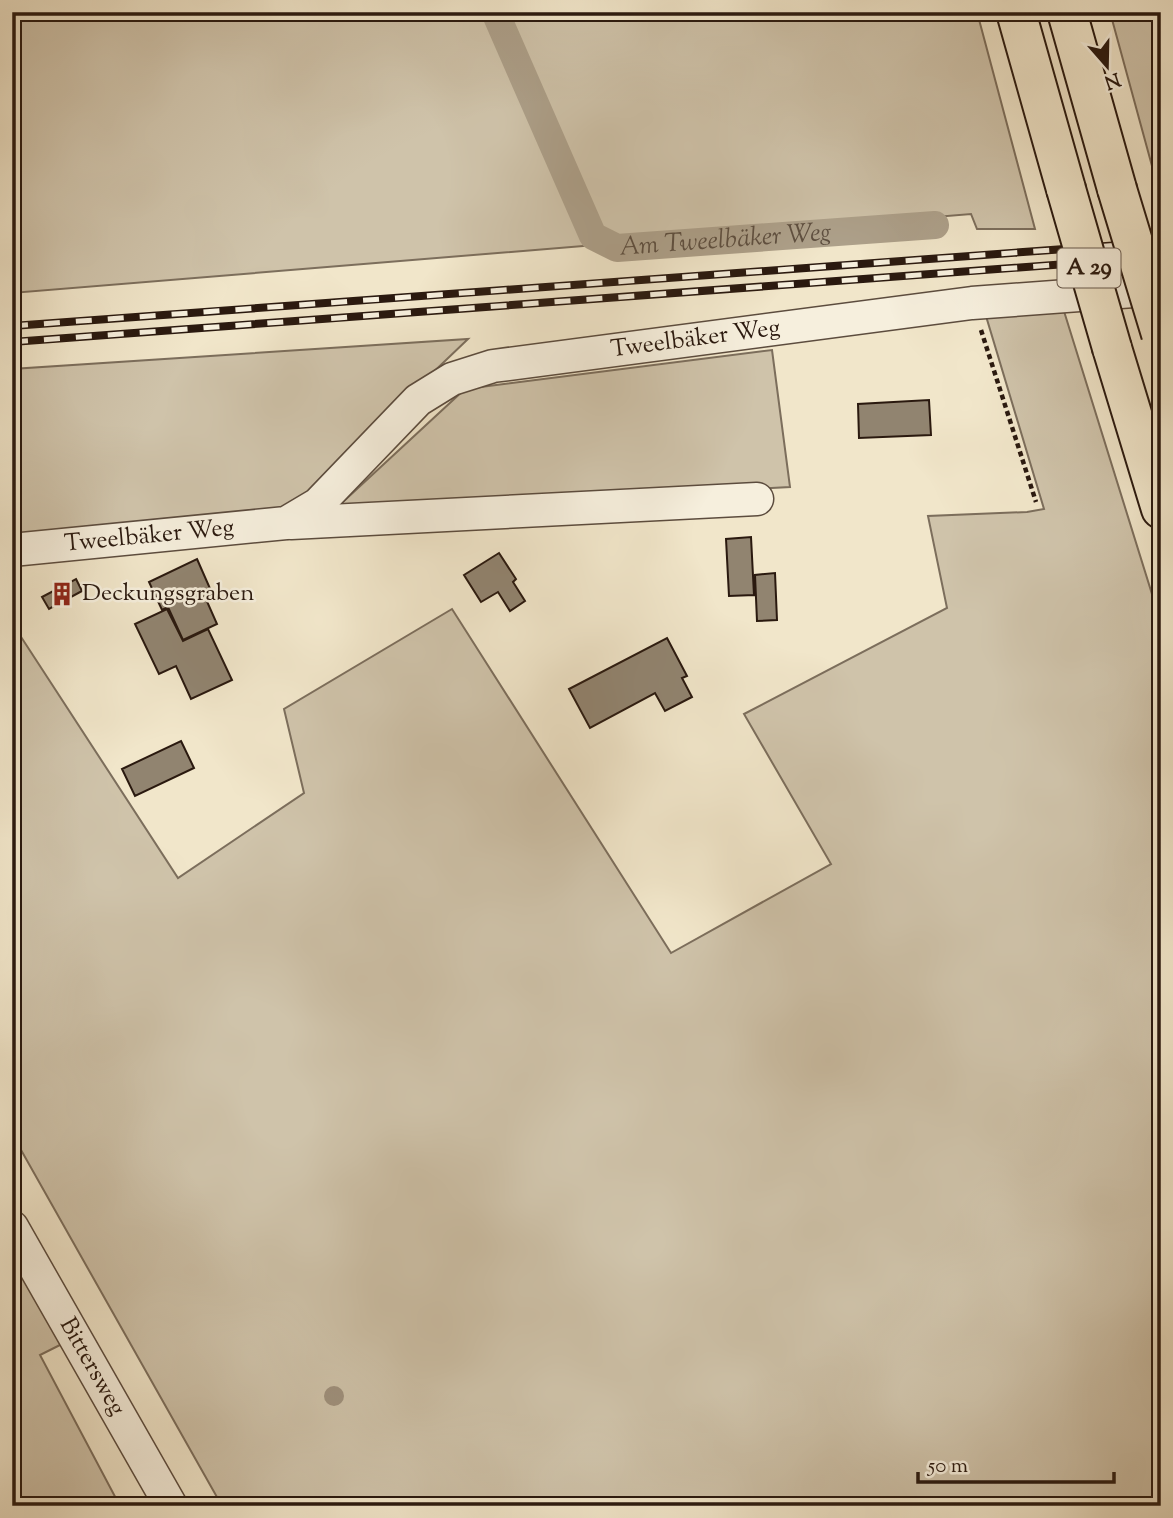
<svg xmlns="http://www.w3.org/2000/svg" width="1173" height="1518" viewBox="0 0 1173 1518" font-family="'Sorts Mill Goudy',serif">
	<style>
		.green { fill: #cfc3aa; stroke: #7c6e5c; stroke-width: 2 }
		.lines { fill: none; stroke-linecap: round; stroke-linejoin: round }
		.canal { stroke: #ada08a; stroke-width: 28 }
		.building { fill: #918470; stroke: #2a190f; stroke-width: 2 }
		.minor-casing { stroke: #5c4c3e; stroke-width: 35 }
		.highway-casing { stroke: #2a190f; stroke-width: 42 }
		.path { stroke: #2a190f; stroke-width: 4.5; stroke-dasharray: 5 3.5; stroke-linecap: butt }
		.minor { stroke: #f6efdd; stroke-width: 32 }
		.highway { stroke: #f1e6ca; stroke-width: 38 }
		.rail-casing { stroke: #2a190f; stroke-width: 8 }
		.rail { stroke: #f6efdd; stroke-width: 5; stroke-dasharray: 16; stroke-linecap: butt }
		.highway-bridge-casing { stroke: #2a190f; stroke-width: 42; stroke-linecap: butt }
		.highway-bridge { stroke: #f1e6ca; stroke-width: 38 }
		.tree { fill: #9f917d }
		.labels { text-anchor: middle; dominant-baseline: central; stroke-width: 5; stroke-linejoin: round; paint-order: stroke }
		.shield { fill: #f6efdd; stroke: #67594d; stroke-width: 2 }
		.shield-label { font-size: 23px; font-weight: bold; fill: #2a190f }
		.street-label { font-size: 24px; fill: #2a190f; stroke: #f6efdd }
		.poi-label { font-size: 24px; fill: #2a190f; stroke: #f6efdd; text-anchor: start }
		.water-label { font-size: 26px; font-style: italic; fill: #5e4f40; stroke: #f6efdd }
	</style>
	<rect width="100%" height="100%" fill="#f1e6ca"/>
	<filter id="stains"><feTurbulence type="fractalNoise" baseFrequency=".00286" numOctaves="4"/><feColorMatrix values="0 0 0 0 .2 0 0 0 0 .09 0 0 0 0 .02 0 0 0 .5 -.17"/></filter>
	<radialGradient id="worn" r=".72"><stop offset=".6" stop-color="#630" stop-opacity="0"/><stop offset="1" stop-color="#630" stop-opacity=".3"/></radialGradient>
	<!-- green -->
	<path class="green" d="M12 12H977L1035 229H977L971 214 12 293Z
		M1110 12H1161V199Z
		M1063 308 1161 623V1506H222L12 1134V623L178 878 304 793 284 709 452 609 671 953 831 864 744 714 947 608 928 516 1027 512 1044 509 986 316Z
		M468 339 284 515 12 540V369Z
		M772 350 790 487 331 513 465 389Z
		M12 1258 62 1344 40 1355 120 1506H12Z"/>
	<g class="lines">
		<!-- canal -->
		<path class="canal" id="s1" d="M495 12 593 236 617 248 935 225"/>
	</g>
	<!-- building -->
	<path class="building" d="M929 400 931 435 859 438 858 404Z
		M751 537 754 595 729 596 726 539Z
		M499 553 516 579 513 582 525 601 510 611 498 592 481 602 464 575Z
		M197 559 212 593 205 597 217 624 183 640 168 607 162 610 149 582Z
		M775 573 777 620 757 621 755 575Z
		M76 579 82 591 49 609 42 597Z
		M167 609 183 641 208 629 232 680 191 699 176 666 159 674 135 624Z
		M667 638 687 676 682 678 692 697 665 711 655 693 590 728 569 689Z
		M181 741 194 768 135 796 122 769Z"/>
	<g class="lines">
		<!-- minor casing -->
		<g class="minor-casing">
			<g id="minor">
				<path d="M291 523 757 499"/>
				<path id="s2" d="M12 550 286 523 318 504 418 400 452 379 493 366 972 303 1161 289"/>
				<path id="s3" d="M12 1227 171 1506"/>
			</g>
		</g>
		<!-- highway casing -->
		<g class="highway-casing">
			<path id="highway" d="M1016 12 1066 189
				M1067 12 1117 189
				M1112 348 1161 509"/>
		</g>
		<!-- path -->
		<path class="path" d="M981 330 1036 502"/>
		<!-- minor -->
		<use href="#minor" class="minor"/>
		<!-- highway -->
		<use href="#highway" class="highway"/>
		<!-- rail casing -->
		<g class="rail-casing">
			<path id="rail" d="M12 326 1161 242
				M12 342 1161 257"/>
		</g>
		<!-- rail -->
		<use href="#rail" class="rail"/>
		<!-- highway-bridge casing -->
		<g class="highway-bridge-casing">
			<path id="highway-bridge" d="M1066 189 1112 348
				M1117 189 1161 334"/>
		</g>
		<!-- highway-bridge -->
		<use href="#highway-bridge" class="highway-bridge"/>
	</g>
	<!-- trees -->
	<circle class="tree" cx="334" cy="1396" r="10"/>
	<!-- icons -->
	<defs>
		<g id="building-bare" transform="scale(1.89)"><path d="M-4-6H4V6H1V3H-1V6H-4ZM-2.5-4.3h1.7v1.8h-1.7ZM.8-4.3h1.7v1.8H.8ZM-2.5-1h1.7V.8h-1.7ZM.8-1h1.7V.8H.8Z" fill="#8f2418" stroke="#f6efdd" stroke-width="2.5" paint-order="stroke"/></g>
	</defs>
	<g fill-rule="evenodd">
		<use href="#building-bare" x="62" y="594"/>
	</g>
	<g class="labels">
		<!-- shield labels -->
		<rect class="shield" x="1057.5" y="248.5" width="63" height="39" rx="5"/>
		<g class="shield-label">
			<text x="1089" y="268">A 29</text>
		</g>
		<!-- street labels -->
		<g class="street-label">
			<text stroke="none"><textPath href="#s2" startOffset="744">Tweelbäker Weg</textPath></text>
			<text stroke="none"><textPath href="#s2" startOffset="138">Tweelbäker Weg</textPath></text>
			<text stroke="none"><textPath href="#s3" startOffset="161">Bittersweg</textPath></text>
		</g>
		<!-- poi labels -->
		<g class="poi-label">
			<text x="82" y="594">Deckungsgraben</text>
		</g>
		<!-- water labels -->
		<g class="water-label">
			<text stroke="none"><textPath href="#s1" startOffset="380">Am Tweelbäker Weg</textPath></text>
		</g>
	</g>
	<!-- margin -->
	<rect width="1173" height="1518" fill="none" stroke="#f1e6ca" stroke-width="42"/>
	<rect x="14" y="14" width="1145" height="1490" fill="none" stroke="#2a190f" stroke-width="3.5"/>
	<rect x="21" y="21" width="1131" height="1476" fill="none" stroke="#2a190f" stroke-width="2"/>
	<!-- north arrow -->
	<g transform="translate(1107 66) rotate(160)" stroke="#f6efdd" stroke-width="5" paint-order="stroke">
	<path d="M0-5L12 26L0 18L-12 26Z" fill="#2a190f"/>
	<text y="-10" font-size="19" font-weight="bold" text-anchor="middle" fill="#2a190f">N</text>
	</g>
	<!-- scale -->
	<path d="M918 1472v10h196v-10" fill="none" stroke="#2a190f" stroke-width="3.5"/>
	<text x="928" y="1472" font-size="21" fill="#2a190f" stroke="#f6efdd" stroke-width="5" paint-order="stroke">50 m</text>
	<rect width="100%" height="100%" filter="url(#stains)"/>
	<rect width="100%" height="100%" fill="url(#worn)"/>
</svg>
